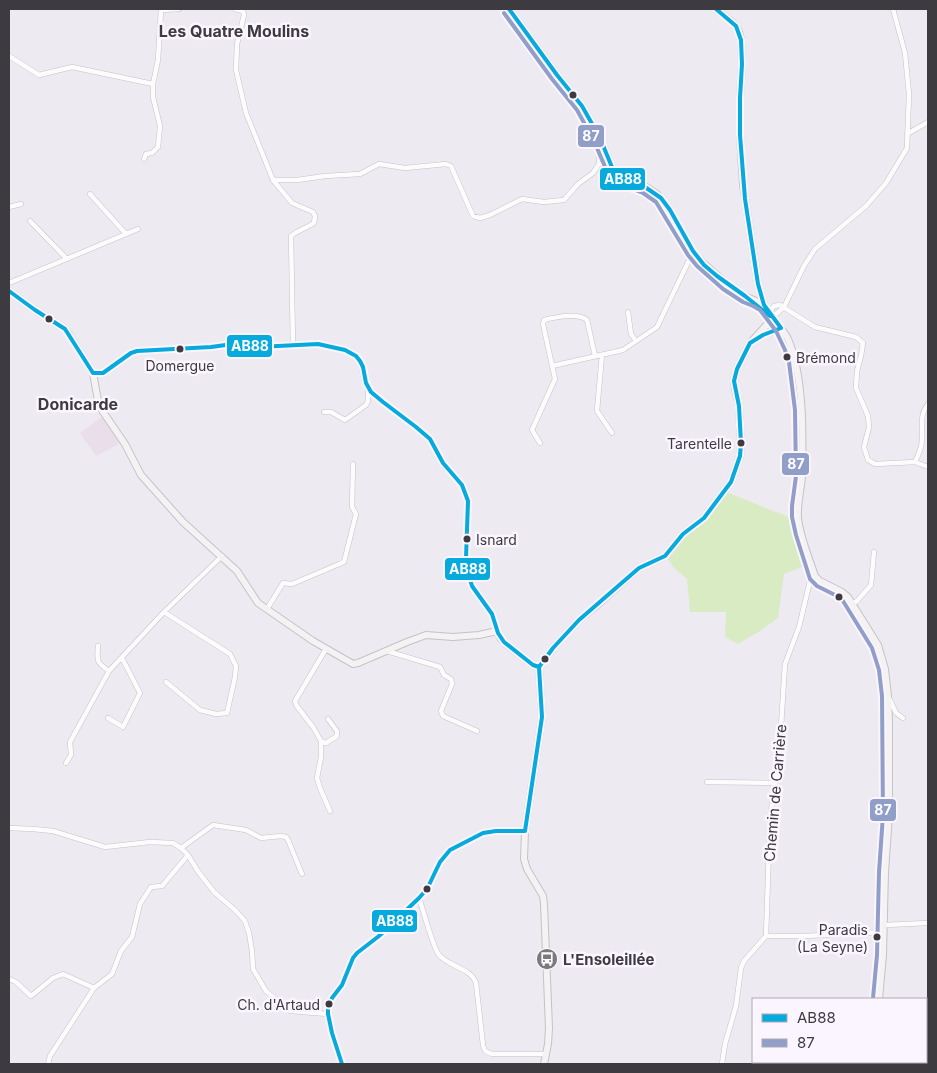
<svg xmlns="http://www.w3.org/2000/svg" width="937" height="1073" viewBox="0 0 937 1073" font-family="Inter,sans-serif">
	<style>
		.industrial { fill: #eadeea }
		.green { fill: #d9ebc3 }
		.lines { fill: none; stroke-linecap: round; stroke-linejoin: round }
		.street-casing { stroke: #c5c2c8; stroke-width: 5.5 }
		.secondary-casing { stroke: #c5c2c8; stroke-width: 8 }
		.street { stroke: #fcfcfd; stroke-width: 4.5 }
		.secondary { stroke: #f5f2f3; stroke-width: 6 }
		.bus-1-casing { stroke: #faf5fe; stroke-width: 8 }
		.bus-2-casing { stroke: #faf5fe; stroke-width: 8 }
		.bus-1 { stroke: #06aadc; stroke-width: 4 }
		.bus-2 { stroke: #919fc8; stroke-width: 4 }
		.bus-dot { fill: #3e3b40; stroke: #faf5fe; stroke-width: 2 }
		.labels { text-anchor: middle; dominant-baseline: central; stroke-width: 5; stroke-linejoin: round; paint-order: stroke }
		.bus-label { font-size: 14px; fill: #3e3b40; stroke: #faf5fe; text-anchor: end }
		.street-label { font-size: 15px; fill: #3e3b40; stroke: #faf5fe }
		.poi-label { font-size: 15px; font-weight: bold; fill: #3e3b40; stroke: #faf5fe; text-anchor: start }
		.neighbourhood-label { font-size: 16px; font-weight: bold; fill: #3e3b40; stroke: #faf5fe }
		.line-badge { stroke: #faf5fe; stroke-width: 2 }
		.badge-label { font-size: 14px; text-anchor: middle; font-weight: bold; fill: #fff }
	</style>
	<rect width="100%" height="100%" fill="#eeeaf1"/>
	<!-- industrial -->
	<path class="industrial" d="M103 416 121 443 96 456 80 433Z"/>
	<!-- green -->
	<path class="green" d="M726 492 791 518 807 565 784 574 778 618 760 631 738 644 725 637 726 612H690L687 579 674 568 666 556Z"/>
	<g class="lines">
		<!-- street casing -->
		<g class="street-casing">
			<path id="street" d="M235 9 243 11 244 15 237 44 236 70 246 113 273 180 292 203 313 212 315 216 314 223C307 228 298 230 291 236L293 346
				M161 10 179 9
				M9 56 39 75 72 67 153 84
				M907 134 928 122
				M144 159 146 154 152 153 158 147 160 126 153 97V84L158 60 161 10
				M273 180H297L325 176 360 174 379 164 405 168 446 164 451 166 473 216 480 218 490 215 522 199 544 202 564 200 578 184 593 173 599 164 600 141
				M90 194 126 234
				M9 207 21 204
				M30 221 67 259
				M9 283 138 229
				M628 312 631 334 636 341
				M769 315V312L774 306 780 305 815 327 856 337 863 343 861 356 857 371 856 388 868 416 869 427 864 447 868 460 875 464 915 462 928 467
				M773 318 776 314 784 307 804 266 815 249 866 206 886 183 907 148 909 94 905 53 893 9
				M602 355 597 411 612 433
				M552 366 623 350 657 327 693 252
				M93 373H103L131 353 137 351 211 347 233 344 258 347 318 344C330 345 345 347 354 355 364 363 361 372 365 382 367 387 370 390 374 394 390 411 415 421 430 439 436 447 438 458 444 466 451 475 462 480 466 492 470 505 467 520 466 533 466 545 466 559 468 571 470 588 483 599 492 613 495 619 495 625 497 631
				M324 412H331L345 420 366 405 368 401V388
				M540 443 532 430 555 379 543 324 544 320C556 317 577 312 587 320L595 356
				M915 462C919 454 922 447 922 439 923 425 919 416 928 404
				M852 604 857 601 871 585 874 552
				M267 609 283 583 292 584 344 562 356 514 352 507 353 464
				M164 612 230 654 236 666 235 677 227 713 216 714 200 710 166 682
				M98 646C97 661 96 662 109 671
				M326 649 295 701 296 705 313 727 321 741 326 743 337 736V731L328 719
				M387 651 440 667 444 675 451 679 452 684 441 711 443 716 477 731
				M890 700 896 713 903 718
				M108 718 123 727 140 693 122 658
				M321 741V757L317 778 320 788 330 811
				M66 763 71 755 70 742 109 671 164 612 222 556
				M707 782 775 783
				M9 828 33 829 53 831 105 847 150 842 173 843 181 848 188 855 197 870 214 892 235 910 245 921 249 933 252 951 253 969 266 991 290 1011 328 1014
				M181 848 213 825 246 830 261 838 281 836 286 837 288 840 302 874
				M419 898C423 909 433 948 439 955 449 967 471 968 476 983L483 1045C484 1051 486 1052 492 1054H546
				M885 925 928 923
				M766 936H804L884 932
				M9 979 16 982 31 996 53 978 63 974 94 988
				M48 1064 50 1056 94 988 112 974 121 951 132 937 140 904 151 887 162 886 188 855
				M342 1064 332 1033 328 1014V1008L332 998 342 985 353 958 357 953 379 936 419 898 427 889 440 862 450 850 483 833 496 831H525
				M722 1064 725 1044 736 1006 741 968 744 961 766 936 770 818 779 758 785 664 799 627 810 581 812 578 815 576"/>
		</g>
		<!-- secondary casing -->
		<g class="secondary-casing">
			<path id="secondary" d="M509 9 557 75 582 106 600 138 614 172 621 179 645 186 657 194 668 207 693 252 702 262 727 284 746 297 767 314
				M716 9 731 21 736 26 739 32 741 40 742 64 740 98V135L743 185 758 284 764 305
				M9 291 35 310 65 329 68 333 93 373 99 406 125 444 141 475 183 522 237 571 258 603 313 641 353 664 358 663 407 642 426 635 453 637 479 635 497 631 501 639 505 643 533 665 539 667
				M746 297C761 302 763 305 772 317 778 325 784 331 788 339 804 376 803 436 802 476 801 490 797 503 798 518 800 537 809 558 815 576L820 581 842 592 848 597 878 645 885 669 888 696 889 721V815L885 872 883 955 879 999
				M755 339 763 335 781 328
				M544 1064 548 1044 549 1028 544 904 543 896 527 869 524 859 525 831 542 717 539 667 553 648 579 620 595 607 639 568 665 556 683 534 704 518 731 482 740 456 741 443 739 406 735 389 734 381 737 369 750 343 773 318
				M870 1064V1062"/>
		</g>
		<!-- street -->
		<use href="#street" class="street"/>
		<!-- secondary -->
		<use href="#secondary" class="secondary"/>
		<!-- bus-1 casing -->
		<g class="bus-1-casing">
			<path id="bus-1" d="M509 9 557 75 582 106 600 138 614 172 620 178 645 187 661 198 670 210 693 251 704 265 717 276 745 296 770 316
				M9 291 35 310 65 329 93 373
				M93 373H103L131 353 137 351 211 347 233 344 258 347 318 344 345 350 356 356 360 361 363 367 366 383 371 392 383 402 416 427 430 439 443 463 462 485 468 501 466 558 469 576 472 586 492 614 498 633 504 642 533 665 539 667
				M525 831 542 717 539 667 553 648 579 620 639 568 665 556 683 534 704 518 731 482 740 456 741 443 739 406 734 381 737 369 750 343 763 335 781 328 764 305 758 284 745 199 740 135V98L742 64 741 40 736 26 716 9
				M342 1064 332 1033 328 1014V1008L332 998 342 985 353 958 357 953 379 936 419 898 427 889 440 862 450 850 483 833 496 831H525"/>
		</g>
		<!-- bus-2 casing -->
		<g class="bus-2-casing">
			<path id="bus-2" d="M504 13 552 79 577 110 594 141 609 176 617 183 643 193 656 202 688 255 697 266 723 289 743 302 753 306 760 310 776 331 785 350 789 362 795 410 796 476 792 506V517L796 535 810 579 817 586 839 597 843 601 872 648 879 670 882 696 883 815 879 872 877 955 873 998"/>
		</g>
		<!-- bus-1 -->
		<use href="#bus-1" class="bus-1"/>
		<!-- bus-2 -->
		<use href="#bus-2" class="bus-2"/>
	</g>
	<!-- icons -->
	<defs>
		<g id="bus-disc" transform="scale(1.125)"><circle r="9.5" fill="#7c787e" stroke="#faf5fe"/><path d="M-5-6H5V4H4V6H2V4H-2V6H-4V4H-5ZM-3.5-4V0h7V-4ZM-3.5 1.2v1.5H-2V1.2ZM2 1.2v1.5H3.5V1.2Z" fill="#fff"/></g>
	</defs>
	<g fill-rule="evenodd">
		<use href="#bus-disc" x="547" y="959"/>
	</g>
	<!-- markers -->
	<g class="bus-dot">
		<circle cx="573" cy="95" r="4.5"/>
		<circle cx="49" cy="319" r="4.5"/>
		<circle cx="180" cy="349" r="4.5"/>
		<circle cx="787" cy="357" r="4.5"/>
		<circle cx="741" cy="443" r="4.5"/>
		<circle cx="467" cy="539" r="4.5"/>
		<circle cx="839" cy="597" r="4.5"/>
		<circle cx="545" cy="659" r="4.5"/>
		<circle cx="427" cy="889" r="4.5"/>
		<circle cx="877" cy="937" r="4.5"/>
		<circle cx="329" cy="1004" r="4.5"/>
	</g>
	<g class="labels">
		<!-- bus labels -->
		<g class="bus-label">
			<text x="796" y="357" text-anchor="start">Brémond</text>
			<text x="180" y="365" text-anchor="middle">Domergue</text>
			<text x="732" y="443">Tarentelle</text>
			<text x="476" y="539" text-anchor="start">Isnard</text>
			<text x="868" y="929">Paradis<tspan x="868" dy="17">(La Seyne)</tspan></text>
			<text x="320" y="1004">Ch. d'Artaud</text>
		</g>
		<!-- street labels -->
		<g class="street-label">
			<text transform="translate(775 793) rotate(-85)">Chemin de Carrière</text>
		</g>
		<!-- poi labels -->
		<g class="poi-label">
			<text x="563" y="959">L'Ensoleillée</text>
		</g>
		<!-- neighbourhood labels -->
		<g class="neighbourhood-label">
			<text x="234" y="31">Les Quatre Moulins</text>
			<text x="78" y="404">Donicarde</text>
		</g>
	</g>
	<g class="line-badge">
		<rect x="577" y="124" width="28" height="24" rx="5" fill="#919fc8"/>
		<rect x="599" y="167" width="47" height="24" rx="5" fill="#06aadc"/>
		<rect x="226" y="334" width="47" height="24" rx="5" fill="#06aadc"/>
		<rect x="781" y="452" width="29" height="24" rx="5" fill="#919fc8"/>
		<rect x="444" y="557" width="47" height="24" rx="5" fill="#06aadc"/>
		<rect x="869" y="798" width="28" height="24" rx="5" fill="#919fc8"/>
		<rect x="371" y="909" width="47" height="24" rx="5" fill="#06aadc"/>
	</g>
	<g class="badge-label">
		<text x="591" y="141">87</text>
		<text x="623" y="184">AB88</text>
		<text x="250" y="351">AB88</text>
		<text x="796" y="469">87</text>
		<text x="468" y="574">AB88</text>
		<text x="883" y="815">87</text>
		<text x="395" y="926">AB88</text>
	</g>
	<!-- border -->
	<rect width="937" height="1073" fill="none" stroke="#3e3b40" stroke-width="20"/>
	<!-- legend -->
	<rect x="752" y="998" width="175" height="65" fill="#faf5fe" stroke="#afabb2"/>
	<rect x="762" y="1014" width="25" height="8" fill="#06aadc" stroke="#afabb2"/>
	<text x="797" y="1023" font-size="15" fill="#3e3b40">AB88</text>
	<rect x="762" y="1039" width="25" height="8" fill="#919fc8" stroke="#afabb2"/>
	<text x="797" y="1048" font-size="15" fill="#3e3b40">87</text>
</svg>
